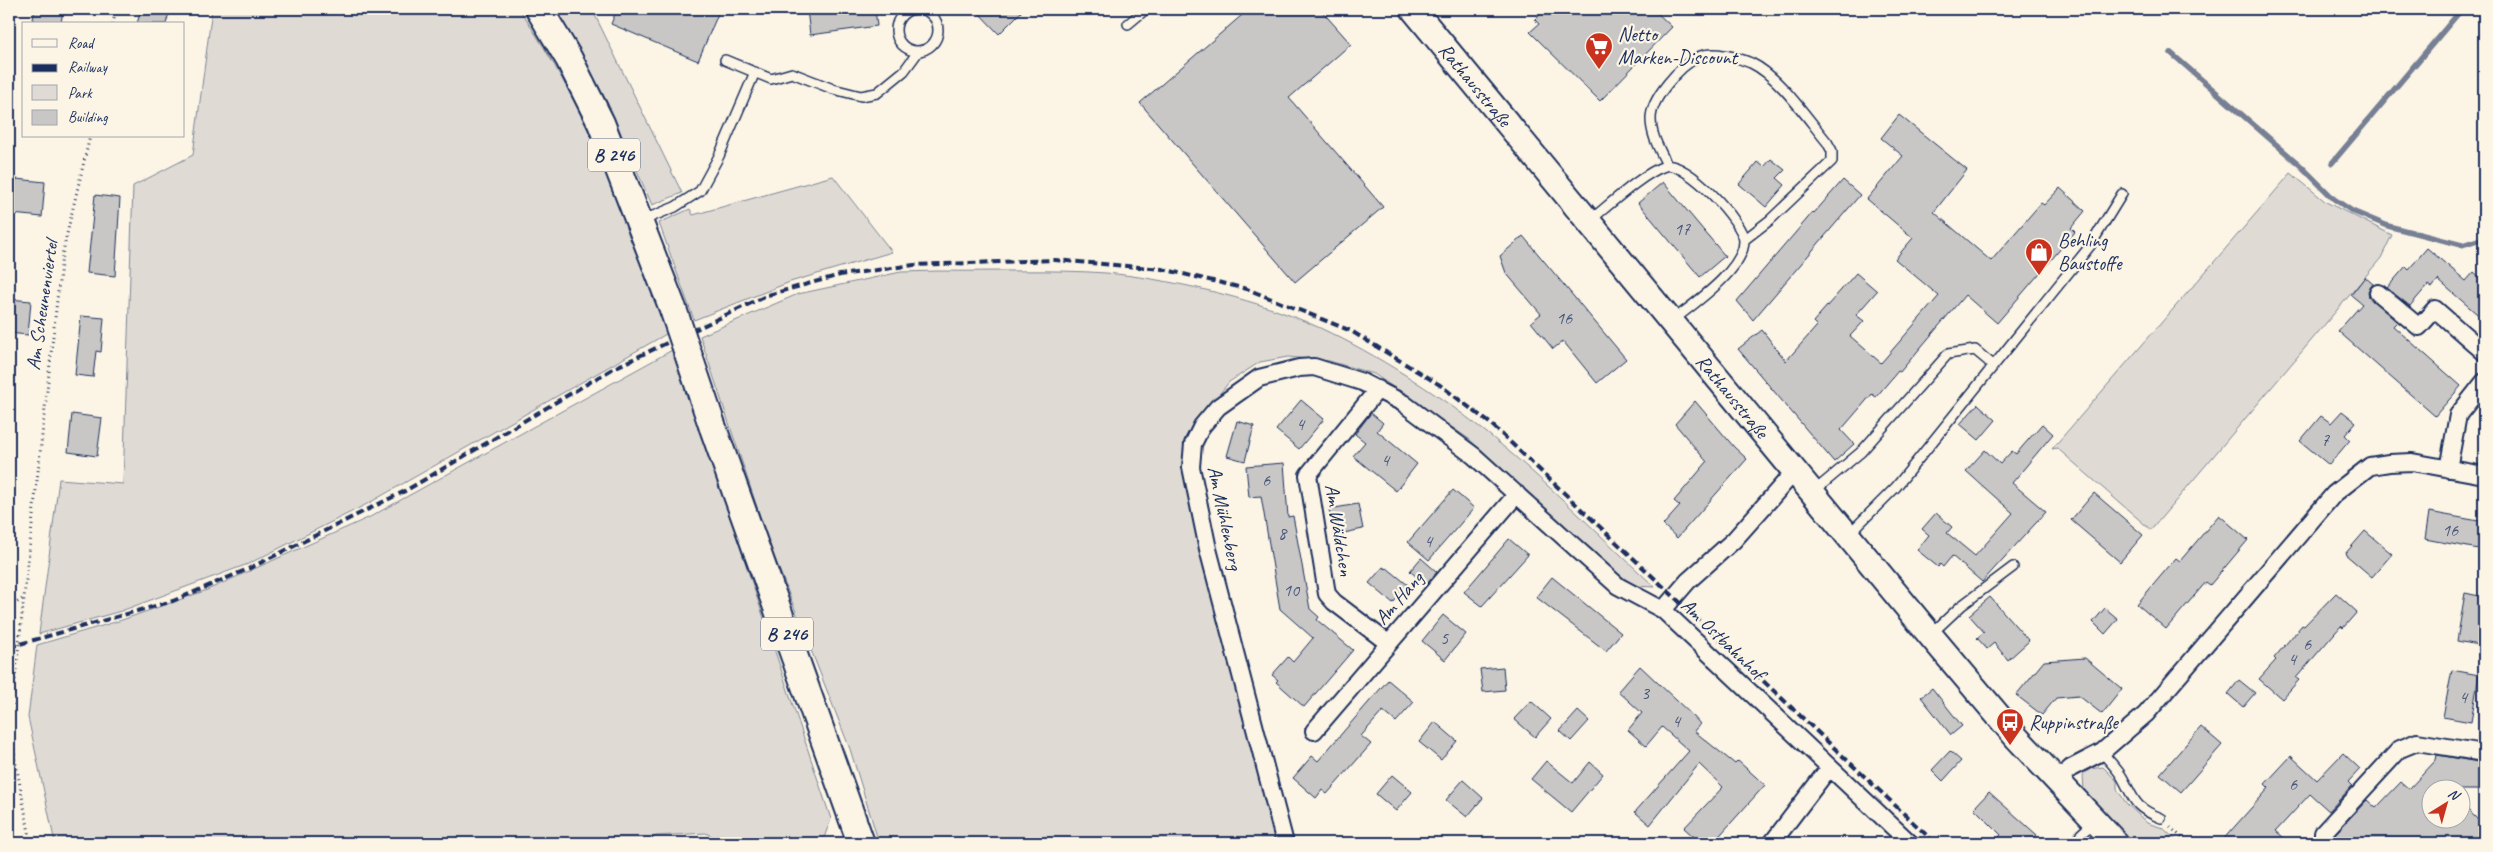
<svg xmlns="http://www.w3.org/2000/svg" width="2493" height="852" viewBox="0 0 2493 852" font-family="Caveat,sans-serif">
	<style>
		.green { fill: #dfdbd4; stroke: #7d8599 }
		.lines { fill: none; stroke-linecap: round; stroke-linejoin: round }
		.stream { stroke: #767f94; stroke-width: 5.5 }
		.building { fill: #c8c7c6; stroke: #1b2f5e }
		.lane-casing { stroke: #1b2f5e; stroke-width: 12 }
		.street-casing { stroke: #1b2f5e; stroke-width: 20 }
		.secondary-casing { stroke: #1b2f5e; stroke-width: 28 }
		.primary-casing { stroke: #1b2f5e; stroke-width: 30 }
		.path { stroke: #1b2f5e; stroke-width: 3; stroke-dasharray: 1 4; stroke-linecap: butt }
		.lane { stroke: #fcf5e5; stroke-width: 9 }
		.street { stroke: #fcf5e5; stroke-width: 16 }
		.secondary { stroke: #fcf5e5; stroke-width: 24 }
		.primary { stroke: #fcf5e5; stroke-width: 26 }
		.rail { stroke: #1b2f5e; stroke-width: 4; stroke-dasharray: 8 4; stroke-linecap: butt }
		.primary-bridge-casing { stroke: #1b2f5e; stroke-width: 30; stroke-linecap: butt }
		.primary-bridge { stroke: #fcf5e5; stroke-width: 26 }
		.labels { text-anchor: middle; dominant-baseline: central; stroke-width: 4.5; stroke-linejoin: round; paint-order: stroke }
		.number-label { font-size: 18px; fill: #465578 }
		.shield { fill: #fcf5e5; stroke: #5e6a86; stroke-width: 1 }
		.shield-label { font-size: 19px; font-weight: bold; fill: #1b2f5e }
		.poi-label { font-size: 20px; fill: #1b2f5e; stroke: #fcf5e5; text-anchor: start }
		.street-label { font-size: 20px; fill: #1b2f5e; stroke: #fcf5e5 }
	</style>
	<rect width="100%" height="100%" fill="#fcf5e5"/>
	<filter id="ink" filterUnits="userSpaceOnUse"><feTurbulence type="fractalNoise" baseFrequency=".02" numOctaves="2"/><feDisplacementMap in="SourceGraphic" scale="10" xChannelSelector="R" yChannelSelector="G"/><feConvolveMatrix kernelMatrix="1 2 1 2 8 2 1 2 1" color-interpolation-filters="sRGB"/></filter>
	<g filter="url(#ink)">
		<!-- green -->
		<path class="green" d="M212 9H519C587 107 629 221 668 333L369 503 248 564 121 611 39 634 59 479 123 484 133 186 193 155Z
			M556 9H592L682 193 652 205 607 102Z
			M2291 173 2326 202 2392 235 2381 258 2151 530 2057 448 2052 449Z
			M833 176 892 252 790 282 694 320 659 223 690 209 693 215Z
			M939 271C994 272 1051 269 1106 273 1162 278 1237 295 1289 315 1345 336 1405 373 1453 407 1525 459 1590 527 1655 587L1635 586 1605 564 1469 439 1374 374 1329 361 1288 357 1260 362 1229 382 1186 437 1187 473 1278 843H879L850 749 770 546 700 336 798 294 901 272Z
			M674 349 831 819 822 843H724L706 833 656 836 646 843H55L28 717 37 645 122 620 207 590 370 517Z
			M2103 767 2117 781V789L2126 803 2147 823 2163 828 2179 843H2135L2103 814 2084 791 2083 775 2090 769Z"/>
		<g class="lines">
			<!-- stream -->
			<path class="stream" d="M2171 53 2301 166 2334 199 2352 211 2388 226 2462 245 2484 238
				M2332 163 2462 9"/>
		</g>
		<!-- building -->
		<path class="building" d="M35 9H63L61 24H32Z
			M141 9H170L166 24H137Z
			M617 9H720L698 61 611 24Z
			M807 9H875L877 26 810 35Z
			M975 9H1024L999 34Z
			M1249 9H1320L1351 44 1289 98 1383 207 1295 282 1140 103Z
			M1546 9H1653L1672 27 1600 101 1530 32 1539 24 1535 20Z
			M1899 115 1967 170 1934 212 1991 261 2041 203 2044 205 2060 188 2085 211 2071 228 2075 232 1997 323 1965 295 1900 372 1898 371 1876 397 1872 394 1841 430 1854 444 1834 462 1738 349 1762 330 1786 361 1817 326 1813 322 1856 273 1877 291 1856 315 1864 321 1850 336 1881 363 1939 296 1895 259 1913 238 1867 199 1903 156 1881 138Z
			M1771 159 1785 170 1777 178 1785 185 1766 207 1739 184 1758 162 1764 167Z
			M16 179 45 182 42 217 12 214Z
			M1843 180 1860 195 1753 320 1737 301 1813 212 1814 213Z
			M1663 182 1725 256 1700 277 1638 203Z
			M95 195 120 198 115 276 87 273Z
			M1523 236 1626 359 1597 383 1563 341 1553 349 1531 322 1541 314 1506 273 1500 256Z
			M2427 248 2466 281 2474 272 2484 281V320L2438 280 2432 288 2428 285 2410 306 2387 288 2406 266 2409 269Z
			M2365 277 2373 284 2368 291 2369 297 2397 322 2393 326 2461 386 2435 416 2338 331 2362 304 2351 295Z
			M9 299 31 301 28 335 9 333Z
			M81 316 104 318 101 352 96 351 93 377 75 375Z
			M1301 400 1324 419 1299 449 1276 430Z
			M1695 401 1734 447 1747 459 1677 538 1663 525 1680 506 1674 501 1707 462 1675 424Z
			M1978 404 1996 420 1979 440 1960 424Z
			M2342 411 2356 422 2345 435 2350 440 2329 465 2300 441 2321 416 2331 423Z
			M1371 413 1383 423 1377 431 1417 464 1396 491 1353 456 1365 442 1355 434Z
			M72 414 102 418 97 456 68 452Z
			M1237 421 1254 426 1245 461 1227 456Z
			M2042 424 2053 434 2012 483 2046 512 1982 582 1952 556 1943 567 1940 564 1938 567 1917 550 1929 535 1922 529 1936 513 1952 527 1947 533 1975 556 2013 513 1966 471 1985 450 2000 464 2012 451 2016 454Z
			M1284 463 1288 517 1293 516 1310 609 1319 617 1317 620 1353 650 1304 707 1276 682 1278 680 1272 675 1288 657 1293 662 1313 638 1280 609 1261 496 1249 497 1246 466Z
			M1453 490 1474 508 1429 560 1408 542Z
			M2094 493 2143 535 2120 562 2071 520Z
			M1358 504 1363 529 1334 535 1329 509Z
			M2429 512 2484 522V550L2425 539Z
			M2219 515 2248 540 2210 585 2206 582 2166 629 2137 604 2176 558 2180 561Z
			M2365 531 2392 554 2372 577 2345 554Z
			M1509 539 1528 555 1482 606 1464 592Z
			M1421 558 1437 572 1426 585 1410 571Z
			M1383 567 1386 569 1387 568 1408 585 1393 603 1369 583Z
			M1552 577 1621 633 1606 651 1536 597Z
			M2336 593 2357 612 2343 628 2341 626 2296 678 2299 680 2282 699 2259 679 2276 660 2274 658 2302 625 2304 626Z
			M2465 593 2484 597V646L2457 641Z
			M1990 597 2029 641 2008 660 1994 643 1987 649 1977 638 1984 632 1969 615Z
			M2105 608 2118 619 2105 634 2093 622Z
			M1443 615 1466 634 1445 660 1422 641Z
			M2085 658 2122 689 2102 714 2079 696 2056 698 2042 715 2016 695 2044 661Z
			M1640 666 1694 717 1700 724 1694 731 1735 764 1738 761 1765 785 1713 843H1701L1684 828 1723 787 1699 764 1650 825 1635 812 1689 751 1662 727 1646 746 1628 730 1642 713 1618 691Z
			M1503 667 1505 690 1483 692 1480 669Z
			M2452 670 2479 675 2471 722 2443 717Z
			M1388 680 1414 702 1396 722 1383 711 1361 736 1371 744 1327 794 1322 790 1316 798 1293 778 1312 756 1318 761Z
			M2239 680 2255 693 2243 707 2228 694Z
			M1932 688 1962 726 1951 735 1921 697Z
			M1531 701 1551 719 1535 737 1514 719Z
			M1578 711 1589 721 1571 741 1560 731Z
			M1435 722 1457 741 1441 760 1419 742Z
			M2201 727 2222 745 2181 792 2160 774Z
			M1950 751 1961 761 1943 781 1932 770Z
			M2343 753 2360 769 2348 782 2352 786 2329 811 2310 794 2276 831 2290 843H2220L2269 788 2265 784 2291 756 2317 780Z
			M2437 755 2484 763V790H2430V820H2460V816L2467 809 2484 826V843H2334L2333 836 2367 800 2376 808 2401 782 2409 789 2436 760Z
			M1546 761 1573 783 1590 762 1603 774 1571 812 1531 779Z
			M1392 775 1412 792 1396 811 1376 794Z
			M1463 780 1483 798 1467 817 1446 800Z
			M1989 792 2037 835 2029 843H1993L2001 835 1974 808Z"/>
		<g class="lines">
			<!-- lane casing -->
			<g class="lane-casing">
				<path id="lane" d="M896 30a21 21 0 1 1 42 0a21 21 0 1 1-42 0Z
					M1128 24 1146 9
					M725 60 771 79 792 73 833 89 861 96 877 93 904 71 918 52
					M1667 165C1660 150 1651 136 1651 119 1651 98 1680 66 1698 57 1713 50 1737 57 1751 63 1779 76 1807 118 1827 142L1832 151V161L1770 220 1744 240
					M641 221 675 207 700 191 719 156 755 72
					M1588 222C1607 207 1643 173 1665 166 1686 160 1744 223 1744 241 1744 270 1692 305 1672 321
					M1813 492 1861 452 1948 354 1975 350 1993 365
					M1848 535 1896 487 2090 246 2122 194
					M1930 635 1961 606 2013 567
					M2102 752C2108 760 2117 768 2122 777 2135 800 2133 807 2161 818
					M2077 843 2081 834 2094 822"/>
			</g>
			<!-- street casing -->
			<g class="street-casing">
				<path id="street" d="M2378 293 2419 327 2435 309 2484 352
					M1378 389 1308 475 1327 594 1334 602 1388 643
					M2448 469 2458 415 2484 382
					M1663 610 1688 581 1734 540 1795 471
					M1314 731 1517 494
					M2056 781 2071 768 2102 752 2146 714 2334 494 2370 466 2389 463 2412 462 2484 475
					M1285 843 1208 549 1191 467 1193 444 1202 426 1218 407 1259 378 1299 368 1314 367 1362 382 1403 403 1474 456 1618 586 1663 610 1910 843
					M1772 843 1829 768
					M2324 843 2323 833 2400 749 2417 742 2484 753"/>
			</g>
			<!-- secondary casing -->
			<g class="secondary-casing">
				<g id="secondary">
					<path id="s1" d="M1413 9 1930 635 2017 738 2116 843"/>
				</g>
			</g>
			<!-- primary casing -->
			<g class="primary-casing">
				<path id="primary" d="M539 9 569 59 601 123 673 309
					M712 425 861 843"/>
			</g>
			<!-- path -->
			<path class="path" d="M113 24 116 9
				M9 608 22 599
				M9 664 16 662
				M2170 827 2188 843
				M31 843 15 759 11 715 62 255 90 136"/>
			<!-- lane -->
			<use href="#lane" class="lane"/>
			<!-- street -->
			<use href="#street" class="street"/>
			<!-- secondary -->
			<use href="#secondary" class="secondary"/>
			<!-- primary -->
			<use href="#primary" class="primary"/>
			<!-- rail -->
			<path class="rail" d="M9 647 173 601 248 569 405 491 614 368 768 295 840 275 914 265 1055 260 1162 269 1247 289 1351 331 1440 385 1491 424 1935 843"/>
			<!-- primary-bridge casing -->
			<g class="primary-bridge-casing">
				<path id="primary-bridge" d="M673 309 712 425"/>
			</g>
			<!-- primary-bridge -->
			<use href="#primary-bridge" class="primary-bridge"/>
		</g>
	</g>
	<!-- icons -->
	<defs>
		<g id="supermarket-pin" transform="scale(1.4375)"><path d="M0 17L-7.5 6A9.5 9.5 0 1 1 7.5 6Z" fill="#c8321e" stroke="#fcf5e5"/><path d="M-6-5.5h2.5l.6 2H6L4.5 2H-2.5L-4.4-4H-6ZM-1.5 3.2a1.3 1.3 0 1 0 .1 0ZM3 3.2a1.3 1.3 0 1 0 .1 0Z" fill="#fff"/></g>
		<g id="shop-pin" transform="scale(1.4375)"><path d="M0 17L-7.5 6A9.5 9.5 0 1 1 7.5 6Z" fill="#c8321e" stroke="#fcf5e5"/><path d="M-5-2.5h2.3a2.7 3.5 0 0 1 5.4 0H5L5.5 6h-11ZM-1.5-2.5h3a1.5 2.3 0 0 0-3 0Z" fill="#fff"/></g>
		<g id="bus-pin" transform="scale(1.4375)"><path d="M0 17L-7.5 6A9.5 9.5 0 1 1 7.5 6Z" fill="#c8321e" stroke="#fcf5e5"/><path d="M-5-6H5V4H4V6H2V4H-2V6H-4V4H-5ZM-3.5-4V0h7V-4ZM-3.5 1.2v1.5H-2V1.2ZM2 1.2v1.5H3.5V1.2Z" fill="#fff"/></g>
	</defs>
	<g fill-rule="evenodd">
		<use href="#supermarket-pin" x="1599" y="46"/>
		<use href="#shop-pin" x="2039" y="252"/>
		<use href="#bus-pin" x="2010" y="722"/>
	</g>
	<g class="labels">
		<!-- number labels -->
		<g class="number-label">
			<text x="1682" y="229">17</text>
			<text x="1564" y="318">16</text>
			<text x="1300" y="424">4</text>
			<text x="2325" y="440">7</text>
			<text x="1385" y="460">4</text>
			<text x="1266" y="480">6</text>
			<text x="2450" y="530">16</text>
			<text x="1282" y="533">8</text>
			<text x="1428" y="541">4</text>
			<text x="1291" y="590">10</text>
			<text x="1444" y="638">5</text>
			<text x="2307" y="644">6</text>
			<text x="2292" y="659">4</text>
			<text x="1645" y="693">3</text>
			<text x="2463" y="697">4</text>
			<text x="1676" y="721">4</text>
			<text x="2293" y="784">6</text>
		</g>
		<!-- shield labels -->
		<g class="shield">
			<rect x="588" y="138.5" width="52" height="33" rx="4"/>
			<rect x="761" y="617.5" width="52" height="33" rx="4"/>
		</g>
		<g class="shield-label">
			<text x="614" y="155">B 246</text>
			<text x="787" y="634">B 246</text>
		</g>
		<!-- poi labels -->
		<g class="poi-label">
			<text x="1618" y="34">Netto<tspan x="1618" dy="23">Marken-Discount</tspan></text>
			<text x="2058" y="240">Behling<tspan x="2058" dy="23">Baustoffe</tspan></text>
			<text x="2029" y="722">Ruppinstraße</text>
		</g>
		<!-- street labels -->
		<g class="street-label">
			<text stroke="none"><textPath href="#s1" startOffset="98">Rathausstraße</textPath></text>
			<text transform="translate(42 305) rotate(-82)">Am Scheunenviertel</text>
			<text stroke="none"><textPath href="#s1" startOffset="502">Rathausstraße</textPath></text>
			<text transform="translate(1225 518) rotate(78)">Am Mühlenberg</text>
			<text transform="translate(1339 530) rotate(81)">Am Wäldchen</text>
			<text transform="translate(1399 598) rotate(-49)">Am Hang</text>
			<text transform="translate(1723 639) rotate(44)">Am Ostbahnhof</text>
		</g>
	</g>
	<!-- margin -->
	<rect width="2493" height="852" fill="none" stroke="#fcf5e5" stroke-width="30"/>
	<rect x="15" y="15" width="2463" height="822" fill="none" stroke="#1b2f5e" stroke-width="2" filter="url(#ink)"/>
	<!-- legend -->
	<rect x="22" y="22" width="162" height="115" fill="#fcf5e5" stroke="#a2a6af"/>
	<rect x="32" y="39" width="25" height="8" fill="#fcf5e5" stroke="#a2a6af"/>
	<text x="68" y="48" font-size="15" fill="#1b2f5e">Road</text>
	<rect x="32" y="64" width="25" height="8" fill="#1b2f5e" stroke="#a2a6af"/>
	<text x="68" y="72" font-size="15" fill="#1b2f5e">Railway</text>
	<rect x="32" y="85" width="25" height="15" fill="#dfdbd4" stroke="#a2a6af"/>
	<text x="68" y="98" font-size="15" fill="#1b2f5e">Park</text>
	<rect x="32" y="110" width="25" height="15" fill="#c8c7c6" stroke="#a2a6af"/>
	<text x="68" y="122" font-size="15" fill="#1b2f5e">Building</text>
	<!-- north arrow -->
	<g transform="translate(2446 804) rotate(37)"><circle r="24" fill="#fcf5e5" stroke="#a2a6af"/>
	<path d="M0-4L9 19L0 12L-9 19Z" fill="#c8321e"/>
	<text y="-8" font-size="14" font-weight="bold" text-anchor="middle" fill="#1b2f5e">N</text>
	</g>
</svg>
